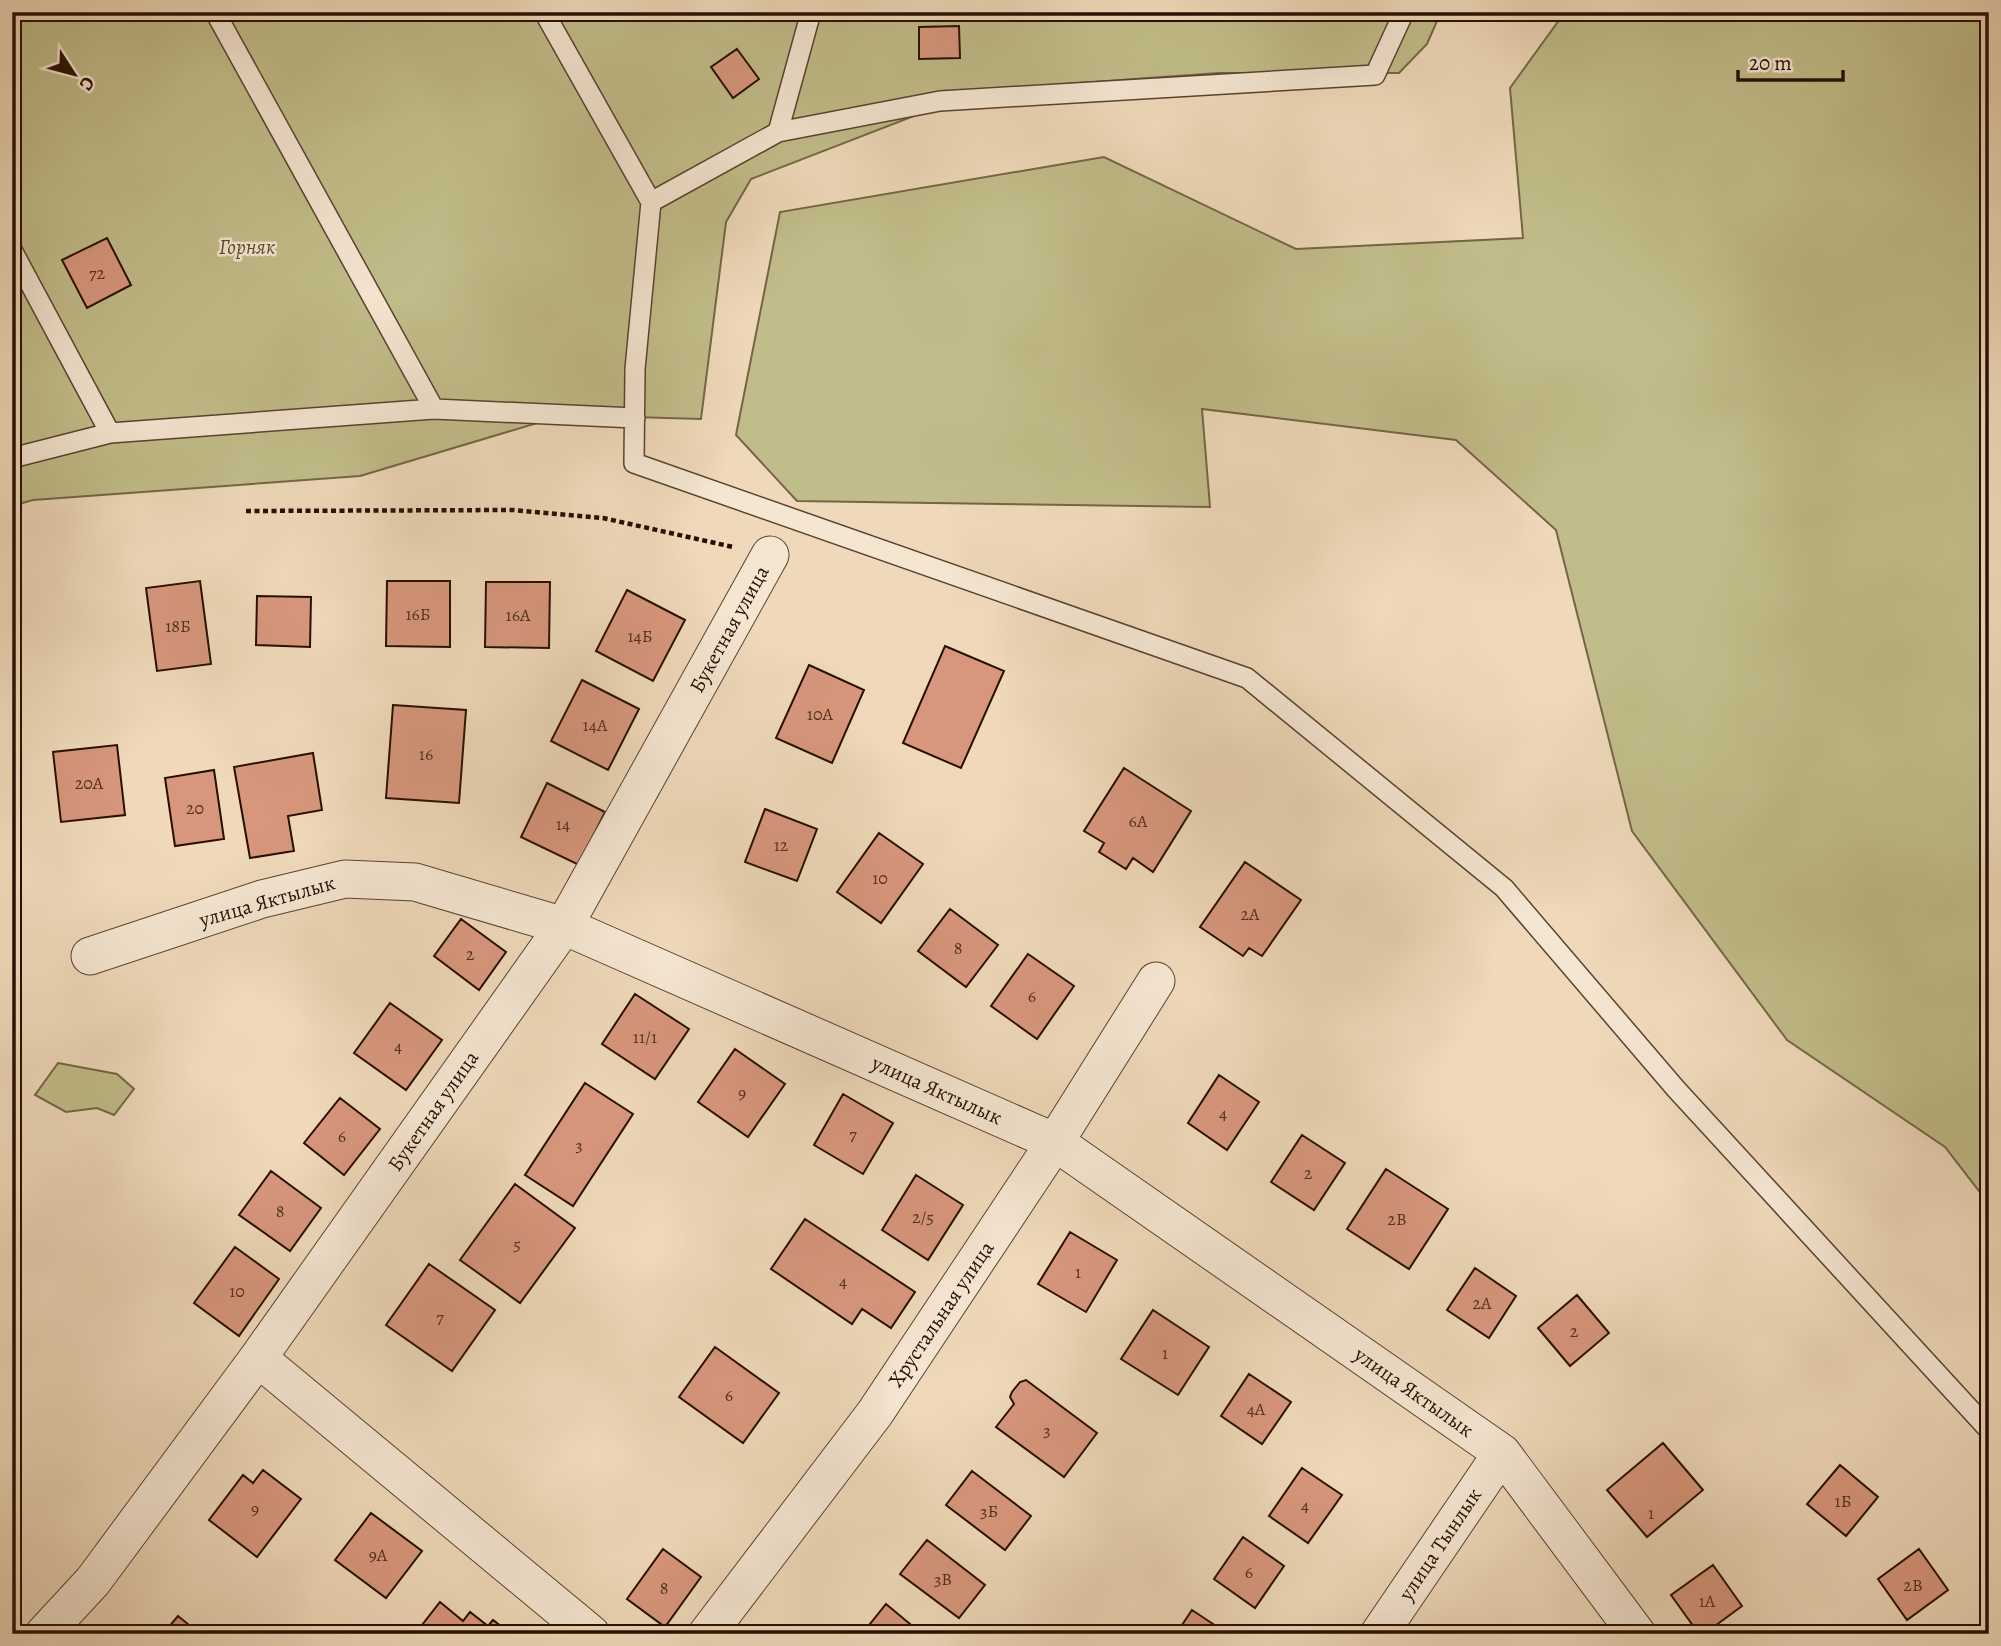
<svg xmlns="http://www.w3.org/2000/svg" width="2001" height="1646" viewBox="0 0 2001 1646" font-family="Alegreya,serif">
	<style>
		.green { fill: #c1bd8a; stroke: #746645; stroke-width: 2 }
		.building { fill: #d8977d; stroke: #270f00; stroke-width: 2 }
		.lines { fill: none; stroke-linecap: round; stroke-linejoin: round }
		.service-casing { stroke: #59422e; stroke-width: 22 }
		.minor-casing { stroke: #59422e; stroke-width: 39 }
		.path { stroke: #270f00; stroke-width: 4.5; stroke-dasharray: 5 3.5; stroke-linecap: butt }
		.service { stroke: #f5e6d2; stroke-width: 19 }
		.minor { stroke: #f5e6d2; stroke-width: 37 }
		.labels { text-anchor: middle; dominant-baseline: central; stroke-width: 5; stroke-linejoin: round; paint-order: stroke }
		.number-label { font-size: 18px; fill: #53311f }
		.park-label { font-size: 21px; font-style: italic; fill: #5d4c30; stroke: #f5e6d2 }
		.street-label { font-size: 21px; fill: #270f00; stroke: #f5e6d2 }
	</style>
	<rect width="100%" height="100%" fill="#efd9ba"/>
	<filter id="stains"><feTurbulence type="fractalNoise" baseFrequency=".00286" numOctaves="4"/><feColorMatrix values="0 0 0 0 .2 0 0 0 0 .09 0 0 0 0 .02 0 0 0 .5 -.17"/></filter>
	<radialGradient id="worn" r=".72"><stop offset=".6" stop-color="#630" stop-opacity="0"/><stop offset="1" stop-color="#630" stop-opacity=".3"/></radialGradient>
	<!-- green -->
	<path class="green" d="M12 12H1441L1427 44 1399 73H1219L981 90 751 179 726 222 701 419 564 415 360 476 33 500 12 506Z
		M1565 12H1982L1989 17V1204L1945 1147 1787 1040 1632 831 1556 530 1456 440 1202 409 1210 507 797 501 736 435 780 212 1104 157 1296 249 1523 238 1510 88Z
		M58 1063 117 1074 134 1089 114 1115 97 1108 66 1112 35 1095Z"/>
	<!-- building -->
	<path class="building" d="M959 26 960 58 919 59V27Z
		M737 49 759 79 733 98 711 67Z
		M107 238 131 285 87 308 62 260Z
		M200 581 211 664 157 671 146 588Z
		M387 581H450V647L386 646Z
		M486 582H550L549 648 485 647Z
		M627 590 685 620 653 681 596 651Z
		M257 596 311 597 310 647 256 645Z
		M945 646 1004 671 961 768 903 743Z
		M809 665 864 690 832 763 776 738Z
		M582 680 639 709 608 770 551 741Z
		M393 705 466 710 459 803 386 798Z
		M117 745 125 815 61 822 53 752Z
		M313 753 322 810 288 816 294 851 250 858 234 767Z
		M1124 768 1191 811 1153 872 1133 858 1126 869 1099 852 1104 843 1084 831Z
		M214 770 224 839 175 846 165 778Z
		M547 783 605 812 579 865 521 837Z
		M765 809 817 829 797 881 745 862Z
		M879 833 923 864 881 923 837 892Z
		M1245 862 1301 900 1262 956 1249 948 1243 956 1200 927Z
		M950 909 998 945 966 987 918 951Z
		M461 919 506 952 479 990 434 956Z
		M1028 954 1074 986 1037 1039 991 1006Z
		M635 994 689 1029 655 1079 602 1044Z
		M390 1003 442 1040 406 1090 354 1053Z
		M735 1049 785 1084 748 1137 698 1102Z
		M1219 1075 1259 1102 1227 1150 1188 1123Z
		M585 1083 633 1114 573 1206 525 1175Z
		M843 1094 893 1123 863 1174 814 1145Z
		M340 1098 380 1129 344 1175 304 1143Z
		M1302 1135 1345 1163 1314 1210 1271 1182Z
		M1386 1169 1448 1209 1409 1269 1347 1229Z
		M271 1171 321 1208 290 1251 239 1215Z
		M916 1175 963 1205 928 1260 882 1230Z
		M515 1184 575 1228 520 1303 460 1260Z
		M805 1219 915 1292 891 1328 862 1309 852 1324 771 1269Z
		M1070 1232 1117 1260 1086 1312 1038 1284Z
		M235 1247 279 1279 239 1336 194 1303Z
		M429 1264 495 1310 452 1371 386 1325Z
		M1475 1268 1516 1296 1489 1338 1447 1310Z
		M1577 1295 1609 1333 1570 1366 1538 1328Z
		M1153 1310 1209 1347 1178 1395 1121 1359Z
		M715 1347 779 1393 743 1443 679 1397Z
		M1249 1374 1291 1402 1262 1444 1221 1416Z
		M1026 1380 1097 1433 1064 1477 996 1427 1014 1404 1010 1397 1012 1392 1020 1382Z
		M1663 1443 1703 1490 1647 1537 1607 1490Z
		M1840 1465 1878 1497 1846 1536 1807 1504Z
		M1302 1468 1342 1495 1308 1543 1269 1516Z
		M263 1470 301 1499 257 1557 209 1520 243 1475 253 1483Z
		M972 1471 1031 1516 1005 1550 946 1505Z
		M371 1513 422 1551 386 1598 335 1560Z
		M1243 1537 1284 1566 1255 1608 1214 1579Z
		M927 1540 985 1585 959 1618 900 1574Z
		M663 1549 701 1577 665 1627 627 1599Z
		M1919 1549 1948 1590 1907 1620 1878 1579Z
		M1713 1565 1742 1606 1704 1634H1699L1671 1595Z
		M440 1602 463 1621 470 1612 488 1626 493 1620 511 1634H415Z
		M886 1604 922 1634H862Z
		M1192 1610 1228 1634H1176Z
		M178 1616 200 1634H163Z"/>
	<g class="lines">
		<!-- service casing -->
		<g class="service-casing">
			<path id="service" d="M215 12 434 409
				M544 12 651 202
				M1404 12 1375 75 940 101 778 132 651 202 635 369 634 463 1247 678 1504 888 1676 1089 1989 1430
				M778 132 811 12
				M12 250 110 433
				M12 458 110 433 434 409 635 418"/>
		</g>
		<!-- minor casing -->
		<g class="minor-casing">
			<path id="minor" d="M90 956 262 899 345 879 415 882 564 926 1055 1142 1502 1453 1637 1634
				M258 1358 591 1634
				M44 1634 93 1581 258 1358 564 926 770 555
				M707 1634 875 1413 1055 1142 1156 981
				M1379 1634 1502 1453"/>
		</g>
		<!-- path -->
		<path class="path" d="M246 511 513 510 603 518 733 547"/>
		<!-- service -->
		<use href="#service" class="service"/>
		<!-- minor -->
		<use href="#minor" class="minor"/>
	</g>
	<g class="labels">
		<!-- number labels -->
		<g class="number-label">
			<text x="97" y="273">72</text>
			<text x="418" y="614">16Б</text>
			<text x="518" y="615">16А</text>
			<text x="178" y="626">18Б</text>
			<text x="640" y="636">14Б</text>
			<text x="820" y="714">10А</text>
			<text x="595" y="725">14А</text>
			<text x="426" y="754">16</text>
			<text x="89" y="783">20А</text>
			<text x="195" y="808">20</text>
			<text x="1138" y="821">6А</text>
			<text x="563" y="824">14</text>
			<text x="781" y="845">12</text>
			<text x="880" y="878">10</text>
			<text x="1250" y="914">2А</text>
			<text x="958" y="948">8</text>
			<text x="470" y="954">2</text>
			<text x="1032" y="996">6</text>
			<text x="645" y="1037">11/1</text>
			<text x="398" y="1046">4</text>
			<text x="742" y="1093">9</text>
			<text x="1223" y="1113">4</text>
			<text x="853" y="1134">7</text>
			<text x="342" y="1136">6</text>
			<text x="579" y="1145">3</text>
			<text x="1308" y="1173">2</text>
			<text x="280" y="1211">8</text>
			<text x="923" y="1217">2/5</text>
			<text x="1397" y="1219">2В</text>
			<text x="517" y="1244">5</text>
			<text x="1078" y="1272">1</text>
			<text x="843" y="1281">4</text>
			<text x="237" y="1291">10</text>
			<text x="1482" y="1303">2А</text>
			<text x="440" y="1317">7</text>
			<text x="1574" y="1331">2</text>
			<text x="1165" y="1353">1</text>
			<text x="729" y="1395">6</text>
			<text x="1256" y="1409">4А</text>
			<text x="1047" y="1430">3</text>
			<text x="1843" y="1501">1Б</text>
			<text x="1305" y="1505">4</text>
			<text x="255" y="1509">9</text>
			<text x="989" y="1511">3Б</text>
			<text x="1651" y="1513">1</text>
			<text x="378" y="1555">9А</text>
			<text x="1249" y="1572">6</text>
			<text x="943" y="1579">3В</text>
			<text x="1913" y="1585">2В</text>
			<text x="664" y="1588">8</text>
			<text x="1707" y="1601">1А</text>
		</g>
		<!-- park labels -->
		<g class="park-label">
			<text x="247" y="247">Горняк</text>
		</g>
		<!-- street labels -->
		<g class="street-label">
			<text transform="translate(729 629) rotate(-61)">Букетная улица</text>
			<text transform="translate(267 901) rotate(-16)">улица Яктылык</text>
			<text transform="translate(937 1090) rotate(24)">улица Яктылык</text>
			<text transform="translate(433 1111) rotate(-55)">Букетная улица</text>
			<text transform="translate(941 1314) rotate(-56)">Хрустальная улица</text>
			<text transform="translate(1414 1392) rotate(35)">улица Яктылык</text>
			<text transform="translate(1440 1544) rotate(-56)">улица Тынлык</text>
		</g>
	</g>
	<!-- margin -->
	<rect width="2001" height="1646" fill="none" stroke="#efd9ba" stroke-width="42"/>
	<rect x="14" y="14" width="1973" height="1618" fill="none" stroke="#270f00" stroke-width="3.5"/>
	<rect x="21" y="21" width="1959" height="1604" fill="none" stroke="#270f00" stroke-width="2"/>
	<!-- north arrow -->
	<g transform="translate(74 74) rotate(126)" stroke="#f5e6d2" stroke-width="5" paint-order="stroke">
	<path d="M0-5L12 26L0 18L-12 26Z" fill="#270f00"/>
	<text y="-10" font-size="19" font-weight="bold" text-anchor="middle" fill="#270f00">С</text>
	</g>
	<!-- scale -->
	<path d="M1738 70v10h105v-10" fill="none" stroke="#270f00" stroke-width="3.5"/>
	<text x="1749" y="70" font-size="21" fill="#270f00" stroke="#f5e6d2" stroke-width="5" paint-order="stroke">20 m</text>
	<rect width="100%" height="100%" filter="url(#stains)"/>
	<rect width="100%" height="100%" fill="url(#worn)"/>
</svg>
